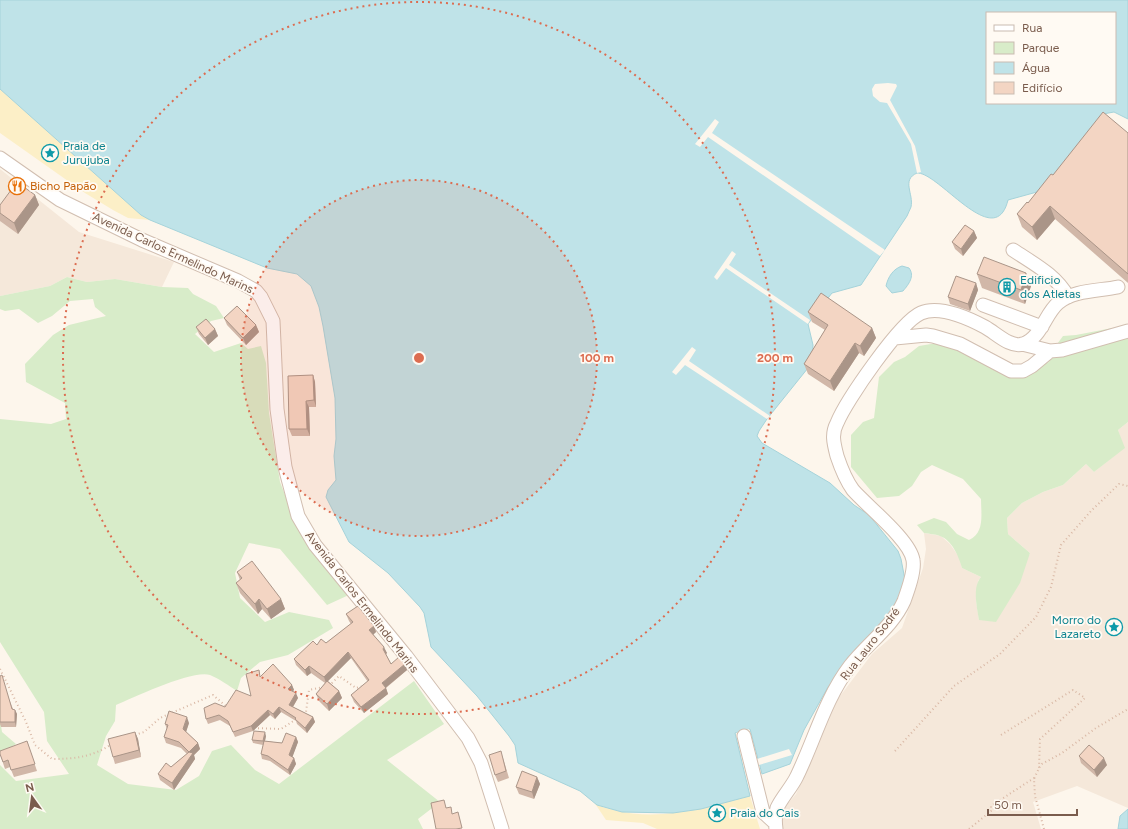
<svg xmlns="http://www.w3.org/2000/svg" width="1128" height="829" viewBox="0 0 1128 829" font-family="Figtree,sans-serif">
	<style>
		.residential { fill: #f5e8da }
		.green { fill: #d8ecc9 }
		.sand { fill: #fcefc7 }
		.water { fill: #bfe3e8; stroke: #a5d3da; fill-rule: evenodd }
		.pier { fill: #fdf6ec }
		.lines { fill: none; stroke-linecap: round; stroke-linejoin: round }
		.minor-casing { stroke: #d1beb0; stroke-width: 15 }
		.path { stroke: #d9b8a5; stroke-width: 2; stroke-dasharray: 1 3; stroke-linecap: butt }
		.minor { stroke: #fff; stroke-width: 13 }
		.wall { fill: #d1b7a8 }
		.shaded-wall { fill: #aa9588 }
		.building { fill: #f3d5c3; stroke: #aa9588 }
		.ring { fill: none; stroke: #dc6d51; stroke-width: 2; stroke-dasharray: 2 4 }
		.labels { text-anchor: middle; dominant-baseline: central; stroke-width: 3.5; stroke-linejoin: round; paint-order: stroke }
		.culture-label { font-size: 12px; fill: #0d838f; stroke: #fffaf3; text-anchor: start }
		.food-label { font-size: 12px; fill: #c56008; stroke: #fffaf3; text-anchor: start }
		.street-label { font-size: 12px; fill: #7a5c4d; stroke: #fffaf3 }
		.centre { fill: #dc6d51; stroke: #fffaf3; stroke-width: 2 }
		.ring-label { font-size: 12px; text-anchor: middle; font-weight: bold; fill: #dc6d51; stroke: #fffaf3; stroke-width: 3.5; stroke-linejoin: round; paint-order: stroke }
	</style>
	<rect width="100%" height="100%" fill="#fdf6ec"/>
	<!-- residential -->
	<path class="residential" d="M0 169 79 232 174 262 162 287 115 279 87 282 67 277 50 286 0 296Z
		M1128 422V808L1077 786 1033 802 1041 829H782L778 815 796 794 837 700 872 654 902 628 923 568 926 549 924 533 941 536 950 544 959 557 962 568 981 577 978 581 976 602 979 620 1025 564 1030 553 1008 534 1007 518 1022 503 1043 492 1063 485 1086 464 1094 472 1124 448 1118 430Z"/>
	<!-- green -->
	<path class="green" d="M67 277 87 282 115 279 162 287 188 288 193 294 216 306 224 318 211 321 195 334 214 352 241 343 248 349 261 346 266 363 269 413 280 482 296 523 351 594 327 605 280 549 249 543 235 573 240 598 265 622 289 612 329 620 333 628 288 655 260 662 241 678 237 691C229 686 220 679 210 675 194 669 134 697 116 705L115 721 106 736 97 765 128 784 176 790 199 776 212 751 231 745 255 770 279 784 414 681 444 724 387 760 440 802 418 819 423 829H0V765L16 781 69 774 47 741 44 712 0 642V419L51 424 66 419 65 403 26 382 25 364 53 335 69 325 106 316 95 307 93 299 70 301 52 316 38 323 19 309 5 311 0 309V296L50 286Z
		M1128 325V422L1118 430 1125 448 1094 472 1086 464 1063 485 1043 492 1022 503 1007 518 1008 534 1030 553 1020 583 996 622 979 620C977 608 972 587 981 577L962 568C959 557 952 540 940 536 935 534 929 534 924 533L917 525 934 518 946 522 957 534 969 540C985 533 981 514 981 499L963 479 932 465 921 472 912 486 899 496 877 498 851 467V435L863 422 874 418 879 377 894 362 905 357 919 346 943 342 992 361 1025 370 1049 362 1052 351 1063 336 1076 335Z
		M0 719 2 732 16 744 0 754Z"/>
	<!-- sand -->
	<path class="sand" d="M0 89 141 215 150 220 128 218 113 210 85 193 0 133Z
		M750 796 760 829H657L643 823 606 820 594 802C599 807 607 808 614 810 661 822 706 807 750 796Z"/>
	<!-- water -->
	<path class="water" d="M0 0H1128V119L1114 112 1103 114 1062 166 1037 192 1008 200C995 253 939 172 917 173 901 180 914 194 911 207 910 210 908 213 907 216L861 285 832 293 808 324 813 345 812 363 767 419 759 431 757 436 762 443 830 483 854 505 869 515 898 551 901 559 906 585 900 604 828 687 804 730 790 764 762 774 750 729 735 733 750 796 701 809 673 813 622 812 597 805 580 791 518 763 515 745 509 736 477 696 431 647 424 613 420 607 388 573 349 542 326 497 328 490 336 480 334 456 336 439 335 398 323 326 319 307 311 286 297 274 267 268 150 220 141 215 0 89ZM987 13H1115V103H987Z
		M902 266 909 268C915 276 909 284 903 291L892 293 886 286C888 277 893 269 902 266Z
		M1128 809V829H1118L1120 816Z"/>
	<!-- pier -->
	<path class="pier" d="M888 83 896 84 897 86 890 100 915 146 921 172 917 173 911 144 887 103 880 102 873 96 872 89 875 84Z
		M715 119 719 122 712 133 885 250 880 256 708 137 700 147 695 144Z
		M732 251 736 254 729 265 810 320 808 324 726 268 717 280 714 277Z
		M692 347 696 350 689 361 770 416 767 419 685 365 676 375 672 372Z
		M749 729 757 759 789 749 792 755 759 765 761 776 748 731 737 735 749 782 736 733Z"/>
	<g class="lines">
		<!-- minor casing -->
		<g class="minor-casing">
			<path id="minor" d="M0 158 60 200 142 240 238 281 256 291 261 297 273 321 277 409 285 467 298 516 315 545 406 656 468 738 481 763 502 829
				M1013 250C1034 264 1056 275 1068 297
				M983 305 1042 327
				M895 338 926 335 933 336 960 344 1011 371H1023L1032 366 1050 351
				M1022 344 1050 351 1062 350 1128 331
				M744 736 763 812 775 823
				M776 829C775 822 775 815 777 808 782 797 792 787 797 776 815 739 825 699 850 666 867 644 893 626 904 601 908 590 915 571 913 560 910 540 868 507 853 490 845 479 841 468 837 456 834 444 831 434 837 423 846 401 900 322 921 313 940 305 968 318 985 327 996 333 1010 348 1023 344 1041 338 1045 314 1058 303 1073 290 1099 291 1118 287"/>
		</g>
		<!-- path -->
		<path class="path" d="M0 669 26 722 35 745 52 759C75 759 92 757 112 744
			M329 686 339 676 356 688 363 686
			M303 714 306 712 309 690 323 687
			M254 728 281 729 295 720
			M135 735 144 732 160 718 213 695 227 707
			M1001 735 1073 690 1085 698 1040 739 1039 768
			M895 751 954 686 1000 654 1036 617 1051 587 1061 545 1091 511 1119 484 1128 486
			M969 829 991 811V806L1034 778
			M1044 829 1035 796 1034 779 1039 768 1042 764 1062 753 1096 728 1128 709"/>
		<!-- minor -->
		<use href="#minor" class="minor"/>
	</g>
	<!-- wall -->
	<path class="wall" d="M1128 133V283L1055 219 1037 240 1022 227 1017 214 1028 203 1053 175Z
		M35 195 39 205 18 234 0 221V205Z
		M974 231 977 238 963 256 955 249 952 242Z
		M1026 273 1031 286 1025 304 982 288 977 274Z
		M976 283 978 290 970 311 950 304 948 297Z
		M808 312 872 328 876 338 864 356 859 353 834 391 808 374 804 364 825 330 812 322Z
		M224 318 256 325 259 332 246 345 227 325Z
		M196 327 215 329 218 336 208 345 199 334Z
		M313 375 315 382 316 407H309L310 436H292L289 429Z
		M237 572 281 599 285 609 271 619 262 609 258 614 240 593 236 583 240 580Z
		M346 614 374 626 376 632 373 634 387 653 386 654 391 664H405L407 670 386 688 388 694 364 713 354 702 351 695 368 682 351 658 328 681 339 691 342 698 329 711 319 701 316 694 325 683 311 673 307 676 296 665 294 659 317 645 326 643 351 624 349 621Z
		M0 677 13 709 15 710 17 714 16 727H1L0 724Z
		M261 677 292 685 294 690 293 691 298 698 293 707 313 717 315 722 307 733 297 724 296 721 281 712 275 719 270 715 253 731 235 737 230 726 220 720 208 724 206 719 251 696Z
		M189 723 186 732 198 743 200 749 194 755 195 759 174 790 160 780 158 774 171 767 187 754 181 748 166 743 164 737 167 729 165 724Z
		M135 732 138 739 141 757 115 764 113 757Z
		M266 736 265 741 282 743 296 737 298 742 292 757 294 758 296 764 290 775 270 761 262 759 261 754 263 745 253 743 252 740Z
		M27 741 37 771 14 777 10 767 5 769 0 754Z
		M1079 756 1107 765 1097 777 1081 763Z
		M503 758 509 778 498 782 495 775Z
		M537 777 540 784 534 799 519 794 516 787Z"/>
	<!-- shaded-wall -->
	<path class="shaded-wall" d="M35 195 39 205 18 234 14 223Z
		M1050 206 1055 219 1037 240 1032 227Z
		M974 231 977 238 963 256 961 249Z
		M1026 273 1031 286 1025 304 1021 290Z
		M976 283 978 290 970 311 968 304Z
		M256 325 259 332 246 345 243 338Z
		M872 328 876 338 864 356 860 346Z
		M215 329 218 336 208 345 205 338Z
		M855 343 859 353 834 391 830 381Z
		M313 375 315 382 316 407 314 400Z
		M306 401 309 407 310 436 307 429Z
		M259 599 262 609 258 614 255 604Z
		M281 599 285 609 271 619 267 609Z
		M374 626 376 632 372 636 369 630Z
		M384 647 387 653 385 655 383 649Z
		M348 652 351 658 326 683 324 677Z
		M405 664 407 670 384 689 382 683Z
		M309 666 311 673 307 676 305 670Z
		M292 685 294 690 290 694 288 689Z
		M386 688 388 694 364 713 361 707Z
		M339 691 342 698 329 711 327 704Z
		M296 693 298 698 291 710 289 705Z
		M279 707 281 712 275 719 273 714Z
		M15 710 17 714 16 727 15 722Z
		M268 710 270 715 253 731 251 726Z
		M187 717 189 723 185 735 183 729Z
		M313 717 315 722 307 733 305 728Z
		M135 732 138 739 141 757 139 750Z
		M265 732 266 736 264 745 263 741Z
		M296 737 298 742 291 761 289 755Z
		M198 743 200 749 194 755 195 759 174 790 172 783 189 752Z
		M294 758 296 764 290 775 288 770Z
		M1104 758 1107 765 1097 777 1094 770Z
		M537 777 540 784 534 799 532 792Z"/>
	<!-- building -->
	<path class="building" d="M1103 112 1128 133V274L1050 206 1032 227 1017 214 1027 202 1028 203 1051 174 1053 175Z
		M17 182 35 195 14 223 0 213V205Z
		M965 225 974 231 961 249 952 242Z
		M984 257 1026 273 1021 290 977 274Z
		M956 276 976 283 968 304 948 297Z
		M821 293 872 328 860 346 855 343 830 381 804 364 828 325 808 312Z
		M237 306 256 325 243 338 224 318Z
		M206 319 215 329 205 338 196 327Z
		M313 375 314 400 306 401 307 429H289L288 376Z
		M252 561 281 599 267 609 259 599 255 604 236 583 242 578 237 572Z
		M358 606 374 626 369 630 384 647 383 649 391 664 399 657 405 664 382 683 386 688 361 707 351 695 369 680 348 652 324 677 309 666 305 670 294 659 313 641 317 645 321 639 326 643 353 622 346 614Z
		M273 664 292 685 288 689 296 693 289 705 313 717 305 728 295 719 296 718 279 707 273 714 268 710 251 726 233 732 228 721 219 715 206 719 204 708 215 703 225 707 236 690 251 696 246 674 259 670 260 677Z
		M2 675 12 709 15 710V722H0V676Z
		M327 681 339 691 327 704 316 694Z
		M169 711 187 717 183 729 198 743 189 752 193 753 172 783 158 774 166 763 171 767 189 752 179 742 164 737 168 725 165 724Z
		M254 731 265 732 263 741 252 740Z
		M135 732 139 750 113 757 108 739Z
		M286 733 296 737 289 755 294 758 288 770 268 756 261 754 264 741 282 743Z
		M27 741 35 764 11 770 8 760 3 762 0 754V751Z
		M1089 745 1104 758 1094 770 1079 756Z
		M501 751 506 771 495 775 489 755Z
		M522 771 537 777 532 792 516 787Z
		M444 800 446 808 451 807 452 814 458 812 462 828 456 829H436L431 803Z"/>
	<!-- distance rings -->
	<circle cx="419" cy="358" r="178" fill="#dc6d51" fill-opacity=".12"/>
	<g class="ring">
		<circle cx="419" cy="358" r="178"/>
		<circle cx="419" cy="358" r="356"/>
	</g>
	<!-- icons -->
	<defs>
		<g id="sight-ring" transform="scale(0.9)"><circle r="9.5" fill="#fffaf3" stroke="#0f9aa8" stroke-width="1.5"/><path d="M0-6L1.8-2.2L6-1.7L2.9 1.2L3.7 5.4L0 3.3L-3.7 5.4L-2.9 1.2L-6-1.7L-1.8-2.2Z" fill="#0f9aa8"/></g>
		<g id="restaurant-ring" transform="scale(0.9)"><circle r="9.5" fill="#fffaf3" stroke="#e8710a" stroke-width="1.5"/><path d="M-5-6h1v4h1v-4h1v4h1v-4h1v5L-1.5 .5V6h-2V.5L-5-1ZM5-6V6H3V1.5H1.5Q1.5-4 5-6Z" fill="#e8710a"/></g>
		<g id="building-ring" transform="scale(0.9)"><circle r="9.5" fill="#fffaf3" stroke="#0f9aa8" stroke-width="1.5"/><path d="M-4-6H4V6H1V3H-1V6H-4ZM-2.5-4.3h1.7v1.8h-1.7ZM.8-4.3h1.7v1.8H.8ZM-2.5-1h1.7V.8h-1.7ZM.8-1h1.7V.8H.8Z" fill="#0f9aa8"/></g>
	</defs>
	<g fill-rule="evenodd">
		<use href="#sight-ring" x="50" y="153"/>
		<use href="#restaurant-ring" x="17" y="186"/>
		<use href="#building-ring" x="1007" y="287"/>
		<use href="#sight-ring" x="1114" y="627"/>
		<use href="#sight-ring" x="717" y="813"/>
	</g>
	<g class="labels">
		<!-- culture labels -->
		<g class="culture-label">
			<text x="63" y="146">Praia de<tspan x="63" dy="14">Jurujuba</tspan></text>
			<text x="1020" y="280">Edificio<tspan x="1020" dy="14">dos Atletas</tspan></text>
			<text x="1101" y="620" text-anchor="end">Morro do<tspan x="1101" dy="14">Lazareto</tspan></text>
			<text x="730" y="813">Praia do Cais</text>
		</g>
		<!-- food labels -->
		<g class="food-label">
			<text x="30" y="186">Bicho Papão</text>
		</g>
		<!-- street labels -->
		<g class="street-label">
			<text transform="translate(173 253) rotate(25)">Avenida Carlos Ermelindo Marins</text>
			<text transform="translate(362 602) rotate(52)">Avenida Carlos Ermelindo Marins</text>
			<text transform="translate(870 644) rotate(-52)">Rua Lauro Sodré</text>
		</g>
	</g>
	<circle cx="419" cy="358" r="6" class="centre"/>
	<g class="ring-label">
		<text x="597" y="362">100 m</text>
		<text x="775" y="362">200 m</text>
	</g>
	<!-- legend -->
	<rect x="986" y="12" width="130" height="92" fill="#fffaf3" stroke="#cabbb1"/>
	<rect x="994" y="25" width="20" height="6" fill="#ffffff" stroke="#cabbb1"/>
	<text x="1022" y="32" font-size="12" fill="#7a5c4d">Rua</text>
	<rect x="994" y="42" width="20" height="12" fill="#d8ecc9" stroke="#cabbb1"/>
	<text x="1022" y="52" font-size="12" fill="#7a5c4d">Parque</text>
	<rect x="994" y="62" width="20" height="12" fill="#bfe3e8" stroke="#cabbb1"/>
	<text x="1022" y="72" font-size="12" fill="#7a5c4d">Água</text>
	<rect x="994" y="82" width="20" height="12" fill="#f3d5c3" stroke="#cabbb1"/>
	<text x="1022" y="92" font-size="12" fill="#7a5c4d">Edifício</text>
	<!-- north arrow -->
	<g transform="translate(32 797) rotate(346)" stroke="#fffaf3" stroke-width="3" paint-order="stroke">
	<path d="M0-3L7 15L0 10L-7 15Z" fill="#7a5c4d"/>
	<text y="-6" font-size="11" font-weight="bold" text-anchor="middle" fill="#7a5c4d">N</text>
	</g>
	<!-- scale -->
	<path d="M988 809v6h89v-6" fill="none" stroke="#7a5c4d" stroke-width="2"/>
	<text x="994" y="809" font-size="12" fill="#7a5c4d" stroke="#fffaf3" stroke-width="3" paint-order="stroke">50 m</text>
</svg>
